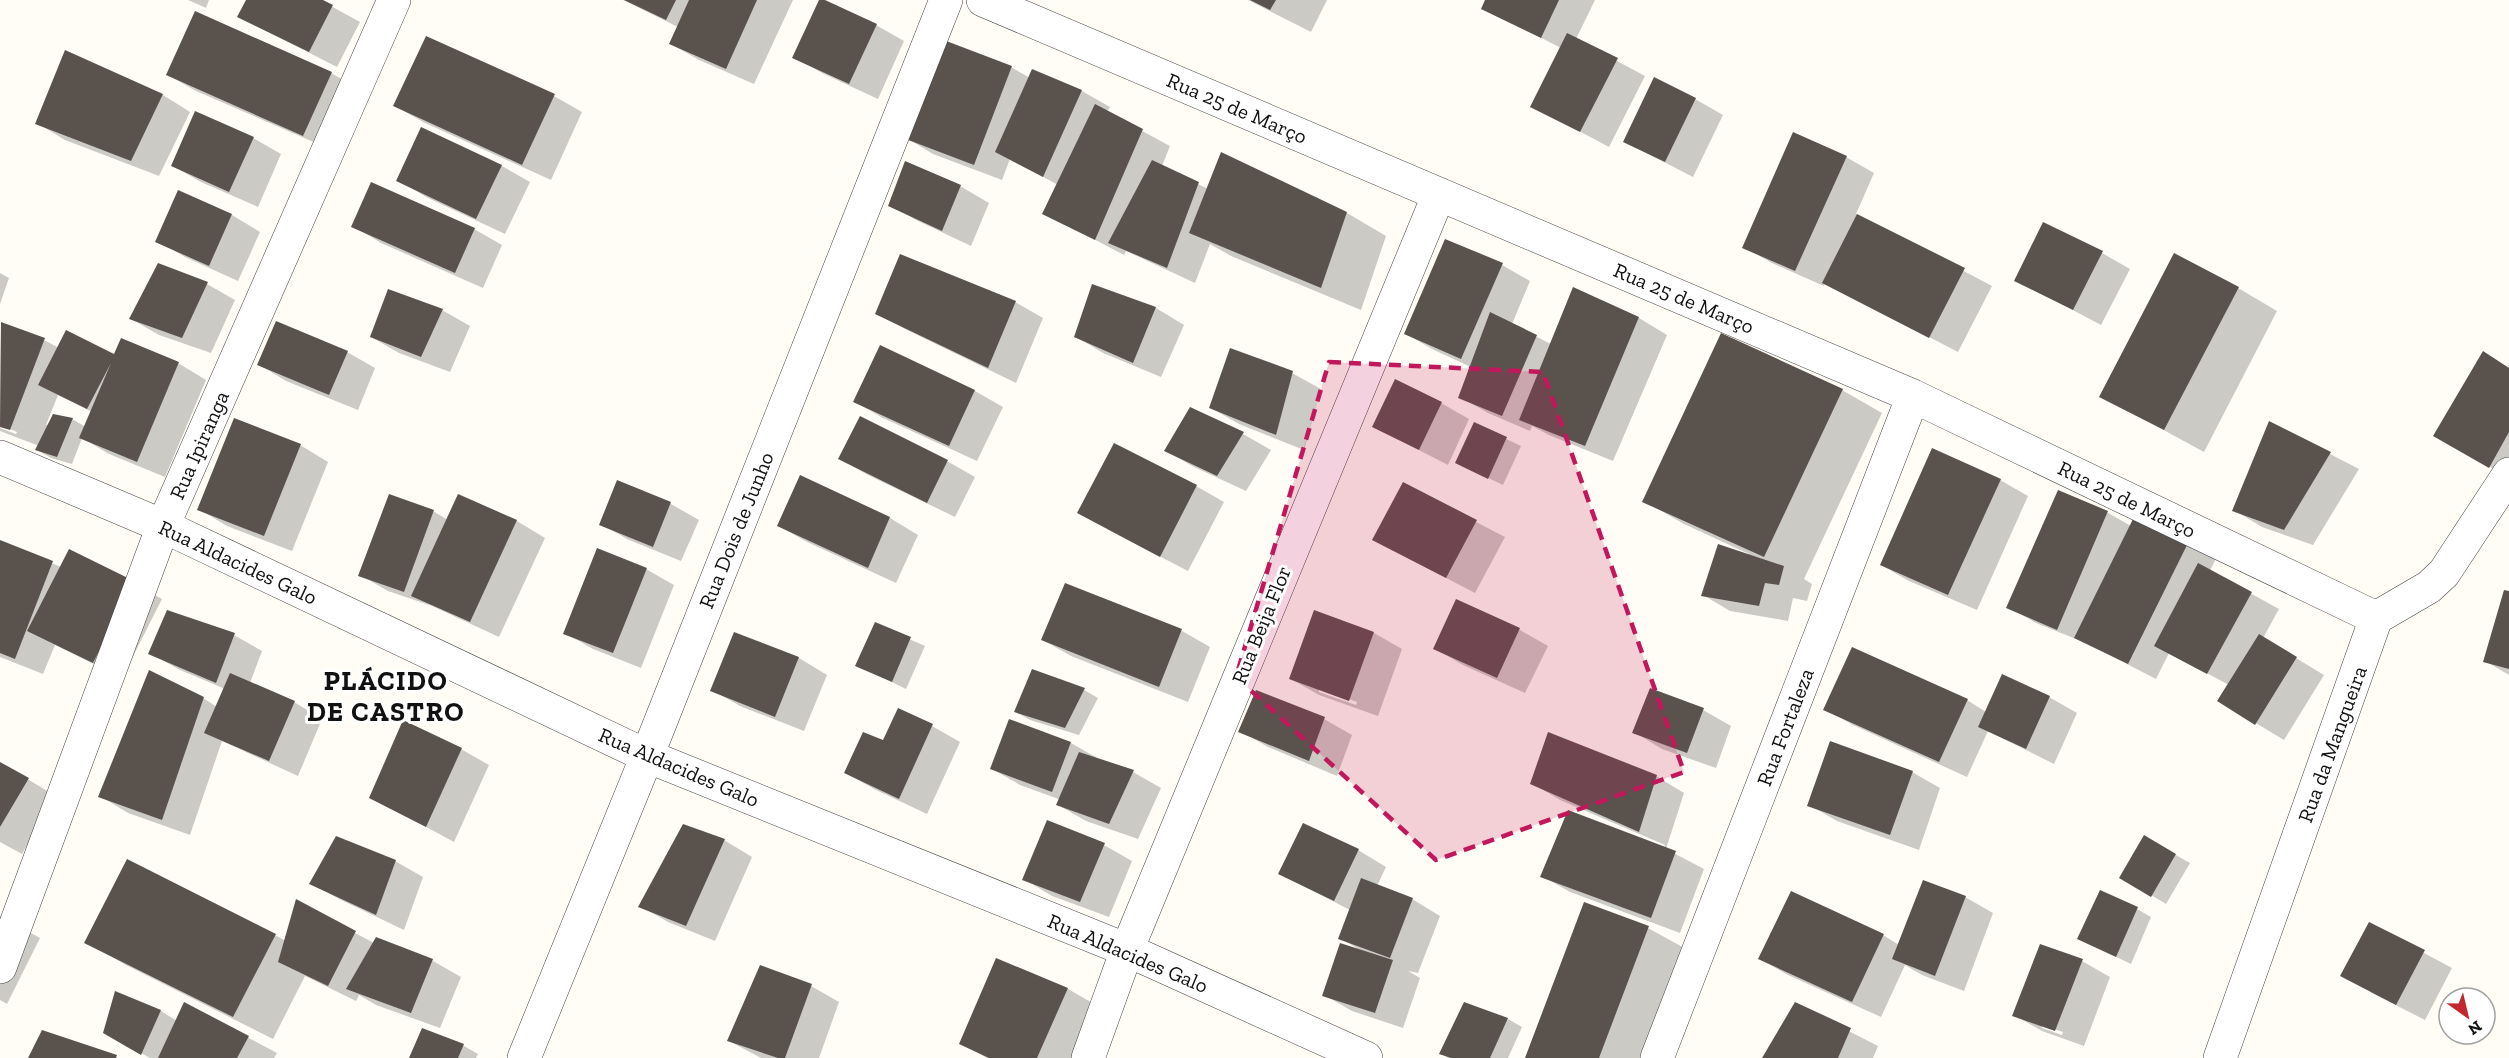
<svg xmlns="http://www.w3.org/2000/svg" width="2509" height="1058" viewBox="0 0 2509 1058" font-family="'Zilla Slab',serif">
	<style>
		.shadow { fill: #0003; fill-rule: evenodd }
		.building { fill: #5a524d }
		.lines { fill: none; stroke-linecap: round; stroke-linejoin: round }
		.street-casing { stroke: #444; stroke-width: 34 }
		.street { stroke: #fff; stroke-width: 33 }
		.marked { fill: #c2185b; fill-opacity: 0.2; stroke: #c2185b; stroke-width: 4.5; stroke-dasharray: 12 8; stroke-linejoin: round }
		.labels { text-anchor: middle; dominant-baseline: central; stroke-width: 6; stroke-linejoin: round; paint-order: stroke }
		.street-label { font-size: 21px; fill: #111; stroke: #fff }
		.district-label { font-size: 27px; font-weight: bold; letter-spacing: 1.5px; fill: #111; stroke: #fff }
	</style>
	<rect width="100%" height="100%" fill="#fffdf5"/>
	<!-- shadow -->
	<path class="shadow" d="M188 0H209L206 8Z
		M248 0H320L360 22 337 67 239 17Z
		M623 0H793L754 84 699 60 671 44 678 27Z
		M821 0 876 25 904 41 878 99 822 73 794 57Z
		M1248 0H1327L1311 32Z
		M1487 0H1595L1576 39 1645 76 1609 147 1532 106 1561 48 1483 8Z
		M426 38 554 96 582 112 551 180 423 122 395 106Z
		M65 52 163 95 190 112 159 176 65 140 37 123Z
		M1011 67 1030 78 1033 71 1082 91 1110 107 1107 112 1170 146 1162 166 1208 189 1221 154 1347 213 1386 236 1361 310 1231 256 1210 244 1195 283 1126 251 1124 255 1044 213 1058 185 1010 159 1002 180 933 154 905 137Z
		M331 73 359 89 332 150 196 91 168 75Z
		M1695 99 1723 115 1693 177 1625 142Z
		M422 129 502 166 530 182 505 234 426 197 398 180Z
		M253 138 281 154 258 207 201 182 173 166Z
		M1846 157 1874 173 1856 214 1992 286 1958 352 1825 283 1824 286 1772 263 1744 247Z
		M905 163 960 186 989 203 971 246 918 221 890 205Z
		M179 192 232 215 260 232 238 281 185 257 157 241Z
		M353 226 474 229 502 245 483 288 381 243Z
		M1446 241 1502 265 1530 281 1512 324 1551 344 1574 289 1639 318 1667 335 1613 461 1549 435 1532 426 1530 431 1488 413 1460 397 1471 367 1434 350 1406 334Z
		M2102 253 2130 269 2101 325 2016 280Z
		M0 273 9 278 0 304Z
		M207 284 235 300 211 353 159 335 131 319Z
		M1093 286 1156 308 1184 325 1161 377 1103 353 1075 336Z
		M2238 288 2277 311 2204 452 2101 396Z
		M1015 302 1043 318 1016 383 905 329 877 313Z
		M442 310 470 326 450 372 399 353 371 337Z
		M1 324 44 340 59 348 178 363 206 380 165 477 109 454 82 438 72 464 51 458 37 450 39 446 0 431V428L16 434 17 432 0 425ZM58 395 92 412 86 427 72 419 46 425Z
		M880 347 975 391 1003 407 977 461 883 418 855 402Z
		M347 352 375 368 358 410 286 381 258 364Z
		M2484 353 2509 368V478L2435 435Z
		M1292 373 1321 389 1304 450 1239 424 1211 408Z
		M1842 390 1882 413 1804 579 1812 584 1807 601 1793 598 1788 621 1730 611 1703 595 1749 554 1684 524 1644 501Z
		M1441 403 1469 419 1448 465 1374 427Z
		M1190 409 1243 434 1271 450 1246 491 1194 467 1166 451Z
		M2270 423 2359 469 2313 545 2262 527 2234 510Z
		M1475 424 1521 446 1503 485 1471 470Z
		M300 445 328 462 292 551 227 526 199 509Z
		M840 459 947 461 975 477 955 517 868 475Z
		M801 477 890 518 918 535 896 583 807 542 779 526Z
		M2000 480 2028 496 1977 610 1909 581 1881 565Z
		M618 482 671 504 699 520 681 561 629 540 601 524Z
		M1403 484 1505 537 1475 593 1402 555Z
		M1196 486 1224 502 1188 571 1107 529Z
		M2058 492 2108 513 2131 526 2217 556 2210 571 2279 609 2263 638 2324 675 2284 740 2219 701 2229 685 2169 653 2156 679 2086 643 2036 623 2008 607Z
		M459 496 517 521 545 538 499 637 432 606 388 591 360 575 433 511 448 520Z
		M0 542 61 567 134 583 162 599 122 678 55 645 43 674 0 657Z
		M646 569 674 585 641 668 593 649 565 633Z
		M1066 585 1182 631 1210 647 1188 702 1071 656 1043 640Z
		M2509 593V675L2485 661Z
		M1457 601 1520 630 1548 646 1525 693 1463 665 1435 649Z
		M168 612 234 635 262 651 250 683 294 702 322 719 298 776 222 741 190 835 128 813 100 796 203 698 217 707 225 689 178 669 150 653Z
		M1315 612 1374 633 1402 649 1378 716 1319 695 1291 679ZM1319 688 1357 702 1356 705 1319 692Z
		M875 624 925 646 906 689 857 665Z
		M735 634 799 658 827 675 804 731 740 706 712 690Z
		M2003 676 2049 697 2077 713 2054 764 1988 731 1967 777 1853 725 1825 709 1967 700 1986 712Z
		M1084 690 1098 698 1079 735 1030 720 1016 712Z
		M1651 690 1703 710 1731 726 1716 768 1662 749 1634 732Z
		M1257 691 1324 719 1352 735 1337 776 1268 747 1240 731Z
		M1010 721 1071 743 1099 759 1133 772 1161 788 1138 839 1086 821 1058 805 1061 800 1020 785 992 769Z
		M932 726 960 742 927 814 874 789 846 773 884 742Z
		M461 749 489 765 454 842 371 797Z
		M0 763 56 796 22 854 0 842Z
		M1912 772 1940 788 1919 850 1837 821 1809 805Z
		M1656 776 1684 793 1666 849 1704 869 1680 933 1570 892 1542 876 1664 848 1665 845 1560 800 1532 783Z
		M2144 837 2190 863 2166 904 2121 877Z
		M724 840 752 857 715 941 668 922 640 906Z
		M1104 845 1132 861 1109 917 1052 896 1024 879Z
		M1358 850 1386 867 1377 886 1412 899 1440 916 1418 973 1408 971 1420 978 1403 1028 1352 1011 1324 995 1360 950 1340 938 1350 910 1280 874Z
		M395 861 423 877 404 930 339 899 311 883Z
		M1965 897 1993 913 1964 991 1922 975 1905 965 1881 1017 1788 975 1760 959 1883 935 1899 945Z
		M2137 909 2151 917 2131 964 2079 939Z
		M0 916 40 938 7 1004 0 1000Z
		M2370 924 2452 968 2425 1020 2370 992Z
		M1648 928 1688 950 1647 1058H1527Z
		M355 933 374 943 377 938 433 961 461 977 440 1028 376 1005 359 995 356 1001 305 976 273 1039 126 965 86 942 275 935 286 941Z
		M996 960 1068 989 1096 1005 1072 1058H987L961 1043Z
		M2082 961 2110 977 2084 1046 2042 1031 2014 1015ZM2042 1025 2063 1032 2062 1035 2042 1028Z
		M811 986 839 1002 819 1058H761L729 1041Z
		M116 993 161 1011 177 1021 185 1004 277 1053 274 1058H150L105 1032Z
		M1465 1004 1508 1019 1522 1027 1508 1058H1449L1441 1053Z
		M1796 1004 1878 1046 1873 1058H1764Z
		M423 1030 464 1046 478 1054 476 1058H410Z"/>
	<!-- building -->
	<path class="building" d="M246 0H323L333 5 309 52 237 17Z
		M624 0H676L666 20Z
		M689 0H757L726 69 669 44Z
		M819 0H825L877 24 849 84 792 58Z
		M1250 0H1276L1270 10Z
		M1485 0H1559L1541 38 1481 9Z
		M195 11 332 72 303 136 166 75Z
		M1567 33 1618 58 1580 132 1530 107Z
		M426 36 555 94 522 165 393 106Z
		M941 39 1012 66 974 165 903 138Z
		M65 50 163 94 131 161 35 124Z
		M1032 69 1082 90 1043 177 995 152Z
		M1654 77 1696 98 1665 162 1623 142Z
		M1095 104 1143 129 1095 240 1042 214Z
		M195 111 254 137 229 192 171 166Z
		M421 127 502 165 476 219 396 181Z
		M1793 132 1847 156 1795 271 1742 248Z
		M1221 152 1347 212 1321 288 1189 233Z
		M1152 160 1199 182 1167 268 1108 243Z
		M905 161 961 185 942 231 888 206Z
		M371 182 475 228 455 273 351 227Z
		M178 190 232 214 209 266 155 242Z
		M1857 214 1965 268 1929 338 1822 283Z
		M2043 222 2103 251 2073 310 2014 281Z
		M1445 239 1503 263 1461 359 1404 334Z
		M2174 253 2239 287 2164 430 2099 397Z
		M900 254 1016 301 988 368 875 314Z
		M158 263 208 282 182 338 129 319Z
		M1092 284 1156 307 1133 363 1074 337Z
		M1573 287 1639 317 1585 446 1519 420Z
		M388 289 443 309 421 357 370 337Z
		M1490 312 1537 335 1502 416 1458 398Z
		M276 321 348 351 329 395 257 365Z
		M1 322 45 338 10 430 0 427Z
		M66 330 114 354 121 338 179 362 137 462 79 438 111 363 87 409 38 385Z
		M1721 333 1843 389 1764 557 1642 502Z
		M880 345 975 390 949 446 853 402Z
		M1230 348 1293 371 1276 435 1209 408Z
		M2483 351 2509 368V432L2489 468 2433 436Z
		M1395 379 1442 402 1419 450 1372 427Z
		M1190 407 1244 432 1217 476 1164 451Z
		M53 414 73 418 57 457 35 450Z
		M860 416 948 460 927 503 838 459Z
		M234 418 301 444 264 536 197 510Z
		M2269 421 2331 452 2284 530 2232 511Z
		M1474 422 1507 437 1488 479 1455 463Z
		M1114 443 1197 485 1160 557 1077 513Z
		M1932 448 2001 479 1948 595 1880 565Z
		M800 475 890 517 868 568 777 526Z
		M617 480 671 502 653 547 599 525Z
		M1403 482 1477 520 1446 578 1372 540Z
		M2058 490 2108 511 2057 630 2006 608Z
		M389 494 434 510 404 592 358 576Z
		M458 494 517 520 470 622 411 596Z
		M2136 513 2190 539 2128 664 2074 638Z
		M0 540 53 561 15 659 0 653Z
		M1718 544 1784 566 1779 585 1765 583 1759 606 1701 596Z
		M597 548 647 568 613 653 563 634Z
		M69 549 134 581 93 663 27 631Z
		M2198 563 2252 592 2207 674 2154 646Z
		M1065 583 1182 629 1159 687 1041 640Z
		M2504 590 2509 591V669L2483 662Z
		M1456 599 1520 628 1497 678 1433 649Z
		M167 610 235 633 216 683 148 654Z
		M1314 610 1374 632 1349 701 1289 679Z
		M875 622 911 637 892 682 855 666Z
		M734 632 799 657 775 717 710 691Z
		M2259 634 2297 657 2255 725 2217 701Z
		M1852 647 1968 699 1939 762 1823 710Z
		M1032 669 1085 688 1065 728 1014 712Z
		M149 670 204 697 162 820 98 797Z
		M230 673 295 701 269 761 204 733Z
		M2002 674 2050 696 2026 749 1978 727Z
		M1650 688 1704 708 1687 753 1632 733Z
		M1256 690 1325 717 1309 761 1238 732Z
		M898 708 933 724 899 799 844 773 863 732 883 740Z
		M1009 719 1071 742 1052 792 990 769Z
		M403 720 462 748 426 827 369 798Z
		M1548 732 1657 775 1639 832 1530 784Z
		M1830 741 1913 771 1890 835 1807 806Z
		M1079 752 1134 770 1109 824 1056 805Z
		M0 762 29 778 0 827Z
		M1568 810 1676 851 1651 918 1540 877Z
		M1047 820 1105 843 1080 902 1022 880Z
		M1303 823 1359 849 1334 901 1278 874Z
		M683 824 725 839 686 926 638 907Z
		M2144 835 2176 854 2151 897 2119 878Z
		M336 836 396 860 376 915 309 884Z
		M127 859 276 934 233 1017 84 943Z
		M1361 878 1413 898 1390 958 1338 939Z
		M1923 880 1966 896 1935 976 1892 959Z
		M2100 890 2138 907 2116 957 2077 939Z
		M1791 891 1884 934 1852 1002 1758 959Z
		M296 899 356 931 328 986 278 962Z
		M1584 902 1649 926 1599 1058H1525Z
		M2369 922 2425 950 2396 1005 2340 976Z
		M376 937 433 959 411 1013 346 989Z
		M1340 943 1393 960 1375 1013 1322 996Z
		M2040 944 2083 959 2055 1031 2012 1016Z
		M996 958 1068 988 1037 1058H989L959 1044Z
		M760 965 812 984 785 1058H778L727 1041Z
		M115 991 161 1010 141 1055 103 1033Z
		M184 1002 249 1036 237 1058H158Z
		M1464 1002 1508 1018 1490 1058H1451L1439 1054Z
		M1795 1002 1851 1028 1838 1058H1762Z
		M422 1028 464 1044 458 1058H409Z
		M42 1030 117 1055 116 1058H28Z"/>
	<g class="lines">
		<!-- street casing -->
		<g class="street-casing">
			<path id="street" d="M983 0 1913 396 2376 618
				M0 457 163 526 647 756 1127 950 1366 1058
				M0 967 163 526 394 0
				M524 1058 647 756 946 0
				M1088 1058 1127 950 1439 194
				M1657 1058 1913 396
				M2220 1058 2376 618 2429 587 2444 573 2509 474"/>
		</g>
		<!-- street -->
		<use href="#street" class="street"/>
	</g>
	<!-- marked area -->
	<path class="marked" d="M1329 362 1543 372 1684 772 1436 860 1236 677Z"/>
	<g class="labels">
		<!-- street labels -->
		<g class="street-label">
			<text transform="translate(1237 108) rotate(23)">Rua 25 de Março</text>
			<text transform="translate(1684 298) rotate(23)">Rua 25 de Março</text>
			<text transform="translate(199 445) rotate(-66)">Rua Ipiranga</text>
			<text transform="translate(2127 499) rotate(26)">Rua 25 de Março</text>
			<text transform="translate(736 530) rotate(-68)">Rua Dois de Junho</text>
			<text transform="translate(238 562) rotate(25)">Rua Aldacides Galo</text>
			<text transform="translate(1261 625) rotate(-68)">Rua Beija Flor</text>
			<text transform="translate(1785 727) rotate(-69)">Rua Fortaleza</text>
			<text transform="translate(2332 744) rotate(-70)">Rua da Mangueira</text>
			<text transform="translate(679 767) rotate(23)">Rua Aldacides Galo</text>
			<text transform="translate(1128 953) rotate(23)">Rua Aldacides Galo</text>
		</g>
		<!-- district labels -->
		<g class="district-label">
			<text x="386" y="681">PLÁCIDO<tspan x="386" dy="31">DE CASTRO</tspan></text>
		</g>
	</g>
	<!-- north arrow -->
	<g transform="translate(2467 1016) rotate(146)"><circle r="28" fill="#ffffff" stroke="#a0a0a0" stroke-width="1.5"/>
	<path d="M0-4.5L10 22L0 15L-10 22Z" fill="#c4262e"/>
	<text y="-9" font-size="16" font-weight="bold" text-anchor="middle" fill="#111111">N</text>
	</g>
</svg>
